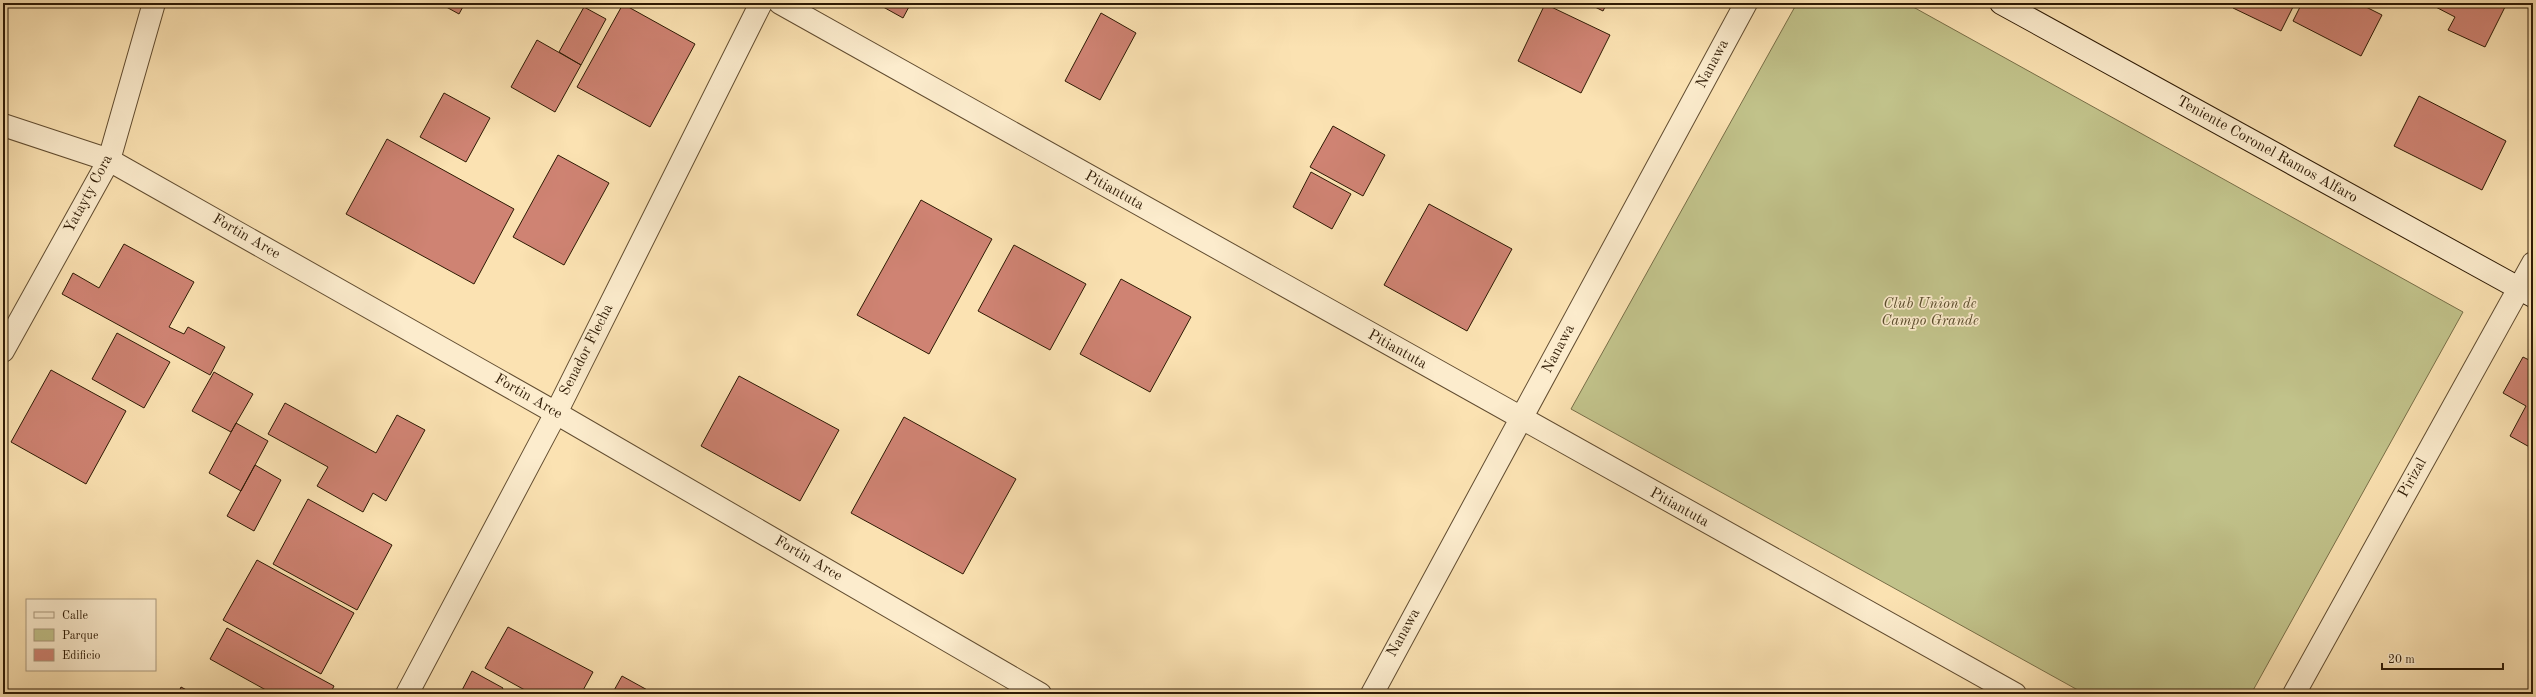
<svg xmlns="http://www.w3.org/2000/svg" width="2536" height="697" viewBox="0 0 2536 697" font-family="'Old Standard TT',serif">
	<style>
		.green { fill: #c1c28a; stroke: #786e47 }
		.building { fill: #cf8373; stroke: #2e1a04 }
		.lines { fill: none; stroke-linecap: round; stroke-linejoin: round }
		.street-casing { stroke: #614c30; stroke-width: 24 }
		.secondary-casing { stroke: #2e1a04; stroke-width: 24 }
		.street { stroke: #fceccd; stroke-width: 22 }
		.secondary { stroke: #fceccd; stroke-width: 22 }
		.labels { text-anchor: middle; dominant-baseline: central; stroke-width: 3.5; stroke-linejoin: round; paint-order: stroke }
		.street-label { font-size: 15px; fill: #2e1a04; stroke: #fceccd }
		.park-label { font-size: 15px; font-style: italic; fill: #5a4c2c; stroke: #fceccd }
	</style>
	<rect width="100%" height="100%" fill="#fbe2b2"/>
	<filter id="stains"><feTurbulence type="fractalNoise" baseFrequency=".005" numOctaves="4"/><feColorMatrix values="0 0 0 0 .2 0 0 0 0 .09 0 0 0 0 .02 0 0 0 .5 -.17"/></filter>
	<radialGradient id="worn" r=".72"><stop offset=".6" stop-color="#630" stop-opacity="0"/><stop offset="1" stop-color="#630" stop-opacity=".3"/></radialGradient>
	<!-- green -->
	<path class="green" d="M1797 3H1906L2463 312 2251 694H2085L1571 409Z"/>
	<!-- building -->
	<path class="building" d="M439 3H465L459 14Z
		M876 3H911L903 18Z
		M1587 3H1607L1603 11Z
		M2235 3H2295L2281 31 2233 8Z
		M2302 3H2358L2382 15 2361 56 2293 21Z
		M2428 3H2507L2485 47 2448 30 2455 17Z
		M623 4 695 44 650 127 577 87Z
		M1545 4 1610 35 1581 93 1518 61Z
		M584 7 606 19 581 65 559 52Z
		M1101 13 1136 33 1100 100 1065 81Z
		M537 40 581 65 555 112 511 87Z
		M444 93 490 118 466 162 420 137Z
		M2419 96 2506 141 2482 190 2394 146Z
		M1333 126 1385 155 1363 196 1310 167Z
		M387 139 514 209 474 284 346 214Z
		M558 155 609 183 564 265 513 237Z
		M1311 172 1351 194 1332 229 1293 207Z
		M921 200 992 239 929 354 857 315Z
		M1429 204 1512 249 1467 331 1384 285Z
		M124 244 194 282 169 327 184 334 188 327 225 347 210 375 62 294 73 273 99 288Z
		M1014 245 1086 284 1050 350 978 311Z
		M1121 279 1191 317 1150 392 1080 354Z
		M117 333 170 362 144 408 92 379Z
		M2523 357 2533 362V449L2510 436 2526 406 2503 393Z
		M51 370 126 411 86 484 11 442Z
		M214 372 253 394 231 432 192 411Z
		M739 376 839 430 800 501 701 446Z
		M285 403 376 453 397 415 425 430 386 501 373 493 363 512 317 486 328 467 268 434Z
		M904 417 1016 479 963 574 851 513Z
		M236 423 268 441 241 491 209 473Z
		M255 465 281 480 254 531 227 516Z
		M308 499 392 545 357 610 273 564Z
		M257 560 354 613 321 674 223 620Z
		M508 627 593 672 581 694H532L485 668Z
		M227 628 334 686 330 694H273L210 659Z
		M472 671 503 688 500 694H460Z
		M622 676 651 692 650 694H612Z
		M181 687 194 694H178Z"/>
	<g class="lines">
		<!-- street casing -->
		<g class="street-casing">
			<path id="street" d="M780 3 2015 694
				M3 125 109 160 556 413 1040 694
				M3 351 109 160 154 3
				M407 694 556 413 761 3
				M1372 694 1746 3
				M2294 694 2533 263"/>
		</g>
		<!-- secondary casing -->
		<g class="secondary-casing">
			<path id="secondary" d="M2001 3 2533 296"/>
		</g>
		<!-- street -->
		<use href="#street" class="street"/>
		<!-- secondary -->
		<use href="#secondary" class="secondary"/>
	</g>
	<g class="labels">
		<!-- street labels -->
		<g class="street-label">
			<text transform="translate(1713 64) rotate(-62)">Nanawa</text>
			<text transform="translate(2267 150) rotate(29)">Teniente Coronel Ramos Alfaro</text>
			<text transform="translate(1114 191) rotate(29)">Pitiantuta</text>
			<text transform="translate(89 194) rotate(-62)">Yatayty Cora</text>
			<text transform="translate(246 237) rotate(30)">Fortin Arce</text>
			<text transform="translate(1559 349) rotate(-62)">Nanawa</text>
			<text transform="translate(587 350) rotate(-63)">Senador Flecha</text>
			<text transform="translate(1397 350) rotate(29)">Pitiantuta</text>
			<text transform="translate(528 397) rotate(30)">Fortin Arce</text>
			<text transform="translate(2413 478) rotate(-61)">Pirizal</text>
			<text transform="translate(1679 508) rotate(29)">Pitiantuta</text>
			<text transform="translate(808 559) rotate(30)">Fortin Arce</text>
			<text transform="translate(1404 633) rotate(-61)">Nanawa</text>
		</g>
		<!-- park labels -->
		<g class="park-label">
			<text x="1930" y="304">Club Union de<tspan x="1930" dy="17">Campo Grande</tspan></text>
		</g>
	</g>
	<!-- margin -->
	<rect width="2536" height="697" fill="none" stroke="#fbe2b2" stroke-width="16"/>
	<rect x="4" y="4" width="2528" height="689" fill="none" stroke="#2e1a04" stroke-width="2"/>
	<rect x="8" y="8" width="2520" height="681" fill="none" stroke="#2e1a04"/>
	<!-- legend -->
	<rect x="26" y="599" width="130" height="72" fill="#fceccd" stroke="#aa987d"/>
	<rect x="34" y="612" width="20" height="6" fill="#fceccd" stroke="#aa987d"/>
	<text x="62" y="619" font-size="12" fill="#2e1a04">Calle</text>
	<rect x="34" y="629" width="20" height="12" fill="#c1c28a" stroke="#aa987d"/>
	<text x="62" y="639" font-size="12" fill="#2e1a04">Parque</text>
	<rect x="34" y="649" width="20" height="12" fill="#cf8373" stroke="#aa987d"/>
	<text x="62" y="659" font-size="12" fill="#2e1a04">Edificio</text>
	<!-- scale -->
	<path d="M2382 663v6h121v-6" fill="none" stroke="#2e1a04" stroke-width="2"/>
	<text x="2388" y="663" font-size="12" fill="#2e1a04" stroke="#fceccd" stroke-width="3" paint-order="stroke">20 m</text>
	<rect width="100%" height="100%" filter="url(#stains)"/>
	<rect width="100%" height="100%" fill="url(#worn)"/>
</svg>
